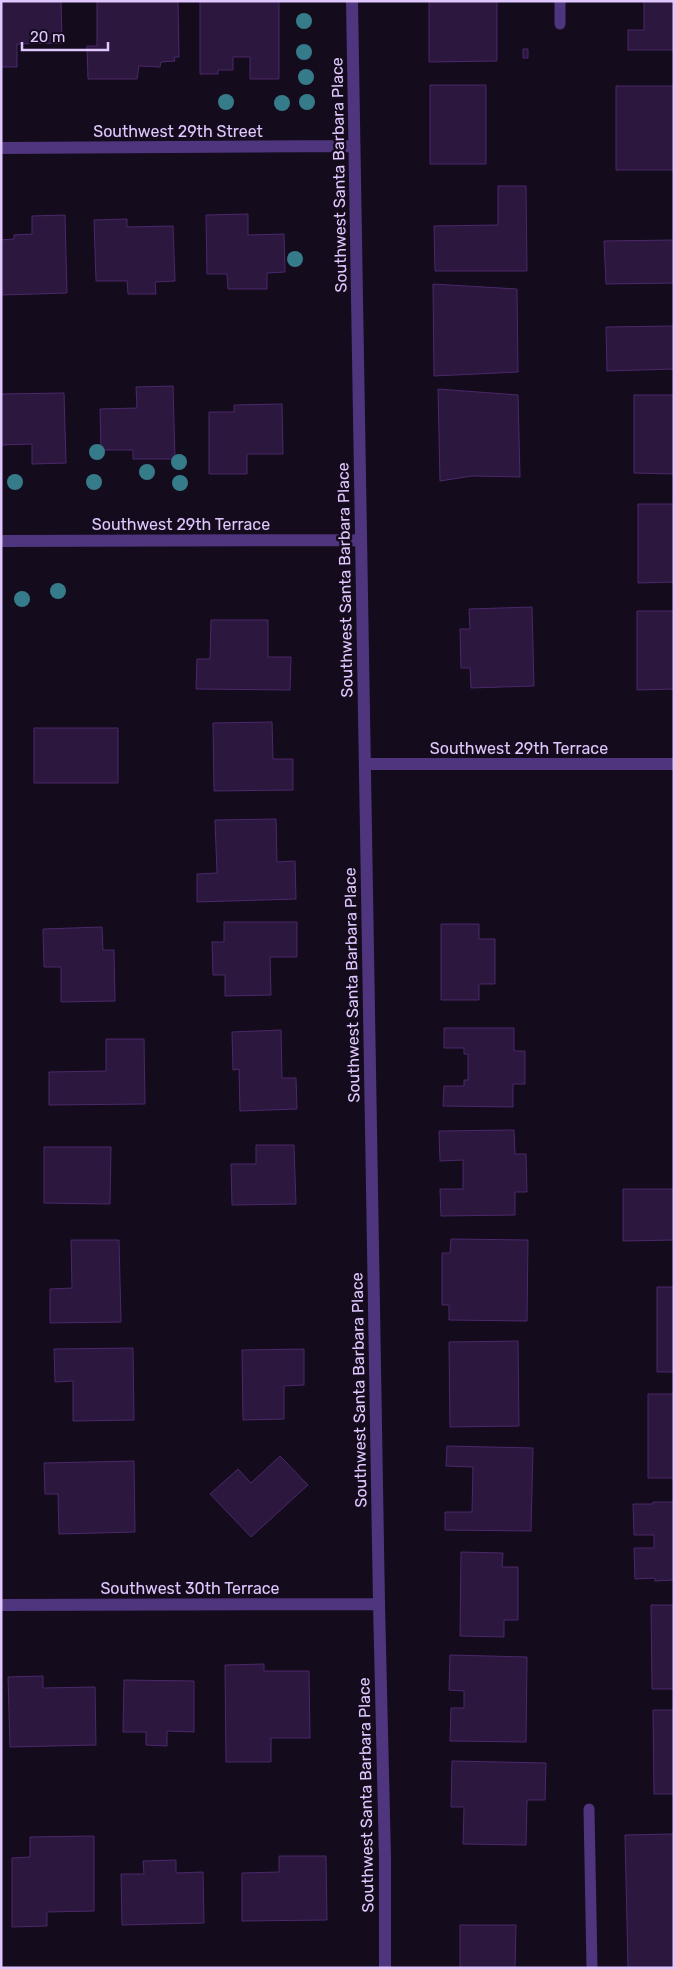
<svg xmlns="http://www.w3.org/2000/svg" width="675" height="1969" viewBox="0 0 675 1969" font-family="Rubik,sans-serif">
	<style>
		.building { fill: #2c173f; stroke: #4b286b }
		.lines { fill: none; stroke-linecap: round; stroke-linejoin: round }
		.lane { stroke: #4f357e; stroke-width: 11 }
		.street { stroke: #4f357e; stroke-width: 12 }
		.tree { fill: #367b89 }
		.labels { text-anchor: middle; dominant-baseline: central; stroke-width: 5; stroke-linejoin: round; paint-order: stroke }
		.street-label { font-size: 16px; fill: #e0c8ff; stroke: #140b1d }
	</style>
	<rect width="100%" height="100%" fill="#140b1d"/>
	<!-- building -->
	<path class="building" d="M1 1H61L62 43 17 44V67H1Z
		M97 1H178L179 57H174L175 61 161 62 160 67 139 66 137 79H88L87 46H97Z
		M200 1H279V79H250V57H233V70H218V74H200Z
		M429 1H497V61L429 62Z
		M636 1H674V50H628V30H644V1Z
		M523 49H528V58H523Z
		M430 85H486V164H430Z
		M616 86H674V170H616Z
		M498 186H526L527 271H435L434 226 498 225Z
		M248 214V235L284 234 285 272 267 273V289H228L227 274H207L206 215Z
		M65 215 67 293 1 295V240L14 239V235L32 234V216Z
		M127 219V227L173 226 175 281 155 282 156 294H128L127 281H96L94 220Z
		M674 240V283L606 284 604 241Z
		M433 284 517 289 518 372 434 376Z
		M674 326V369L607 371 606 327Z
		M173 386 175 459H133V450H101L100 409 137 408 136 387Z
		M438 389 518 395 520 477 472 476 440 481Z
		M64 393 66 463 32 464V444L1 445V394Z
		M634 395H674V474L634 473Z
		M282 404 283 454H247V474H209V412H234V405Z
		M638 504H674V582L638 583Z
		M532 607 534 686 471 688 470 668H461L460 629H470L469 609Z
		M637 611H674V689L637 690Z
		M211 620H268V657H291L290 690 196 689 197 659H210Z
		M272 722 273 759H293V790L214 791 213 723Z
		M34 728H118V783H34Z
		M276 819 277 862 295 861 296 899 197 902V874L217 873 215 820Z
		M224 922H297V957H270L271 995 225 996V975H213L212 942H224Z
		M441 924H479V939H495V984H479V1000H441Z
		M102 927 103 950H114L115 1001 61 1002V967H44L43 929Z
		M444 1028H514V1051H525V1084H513V1107L443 1106 444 1086H464V1080H468V1054H464V1048H444Z
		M281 1030 282 1078H296L297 1109 240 1111 239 1069 233 1070 232 1032Z
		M106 1039H144L145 1104 49 1105V1072L106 1071Z
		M514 1130 515 1154H526L527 1192H515V1215L441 1216 440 1189H463V1160L440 1161 439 1131Z
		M256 1145H294L296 1204 232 1205 231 1164H256Z
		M44 1147H111L110 1204 44 1203Z
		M623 1189H674V1240L623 1241Z
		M451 1239 528 1240 527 1321 449 1320V1305H442V1253H450Z
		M71 1240H119L121 1322 50 1323V1289L72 1288Z
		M657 1287H674V1372H657Z
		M518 1341 519 1426 450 1427 449 1342Z
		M133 1348 134 1420 73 1421V1381L55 1382 54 1349Z
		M304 1349V1385L284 1386V1419L243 1420 242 1350Z
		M648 1394H674V1478H648Z
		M447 1446 533 1448 531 1531 445 1530V1512H472L473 1467 446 1466Z
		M280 1456 308 1485 251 1537 210 1494 238 1469 251 1483Z
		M134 1461 135 1532 59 1534 58 1494H45L44 1463Z
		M653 1502H674V1580L655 1581V1578L635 1579 634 1548H654V1535H634L633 1504H653Z
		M461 1552 503 1553 502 1567H518V1620H504V1637L460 1636Z
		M651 1605H674V1689H652Z
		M450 1655 527 1657 526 1742 450 1741 451 1708H464V1691L449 1690Z
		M264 1664V1671H309L310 1738H271V1762H226L225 1665Z
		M43 1676V1688L95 1687 96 1745 10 1747 8 1677Z
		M124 1680 194 1681V1732L167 1731V1746L146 1745V1732H123Z
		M653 1710H674V1794H654Z
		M452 1761 546 1763 545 1800H527L526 1845 463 1844 464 1807H451Z
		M674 1834V1968H628L625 1835Z
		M94 1836V1911L47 1912V1926L12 1927V1858L30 1857V1837Z
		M279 1856H326L327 1920 242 1921V1873L279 1872Z
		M176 1860V1873L203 1872 204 1923 122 1925 121 1874H144L143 1861Z
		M460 1925H516L515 1968H460Z"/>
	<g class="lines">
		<!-- lane -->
		<path class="lane" d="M560 1V24
			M589 1809 592 1968"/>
		<!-- street -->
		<path class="street" d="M352 1 379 1604 385 1858V1968
			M1 148 354 146
			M1 541 361 540
			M365 764H674
			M1 1605 379 1604"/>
	</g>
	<!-- trees -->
	<g class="tree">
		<circle cx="304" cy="21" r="8"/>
		<circle cx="304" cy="52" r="8"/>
		<circle cx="306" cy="77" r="8"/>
		<circle cx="226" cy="102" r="8"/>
		<circle cx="307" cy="102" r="8"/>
		<circle cx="282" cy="103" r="8"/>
		<circle cx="295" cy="259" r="8"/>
		<circle cx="97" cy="452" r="8"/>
		<circle cx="179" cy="462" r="8"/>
		<circle cx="147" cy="472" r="8"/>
		<circle cx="15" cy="482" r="8"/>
		<circle cx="94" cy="482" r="8"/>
		<circle cx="180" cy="483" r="8"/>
		<circle cx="58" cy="591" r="8"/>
		<circle cx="22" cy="599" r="8"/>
	</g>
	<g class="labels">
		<!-- street labels -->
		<g class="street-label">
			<text x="178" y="131">Southwest 29th Street</text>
			<text transform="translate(339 175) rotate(-91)">Southwest Santa Barbara Place</text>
			<text x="181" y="524">Southwest 29th Terrace</text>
			<text transform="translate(345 580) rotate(-91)">Southwest Santa Barbara Place</text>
			<text x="519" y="748">Southwest 29th Terrace</text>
			<text transform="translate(352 985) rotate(-91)">Southwest Santa Barbara Place</text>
			<text transform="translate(359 1390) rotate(-91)">Southwest Santa Barbara Place</text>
			<text x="190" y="1588">Southwest 30th Terrace</text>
			<text transform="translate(366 1795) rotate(-91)">Southwest Santa Barbara Place</text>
		</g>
	</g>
	<!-- border -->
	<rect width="675" height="1969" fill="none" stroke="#e0c8ff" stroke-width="5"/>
	<!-- scale -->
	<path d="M22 42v8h86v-8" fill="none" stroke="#e0c8ff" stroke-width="2.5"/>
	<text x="30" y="42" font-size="15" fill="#e0c8ff" stroke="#140b1d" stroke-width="4" paint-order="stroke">20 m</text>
</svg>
